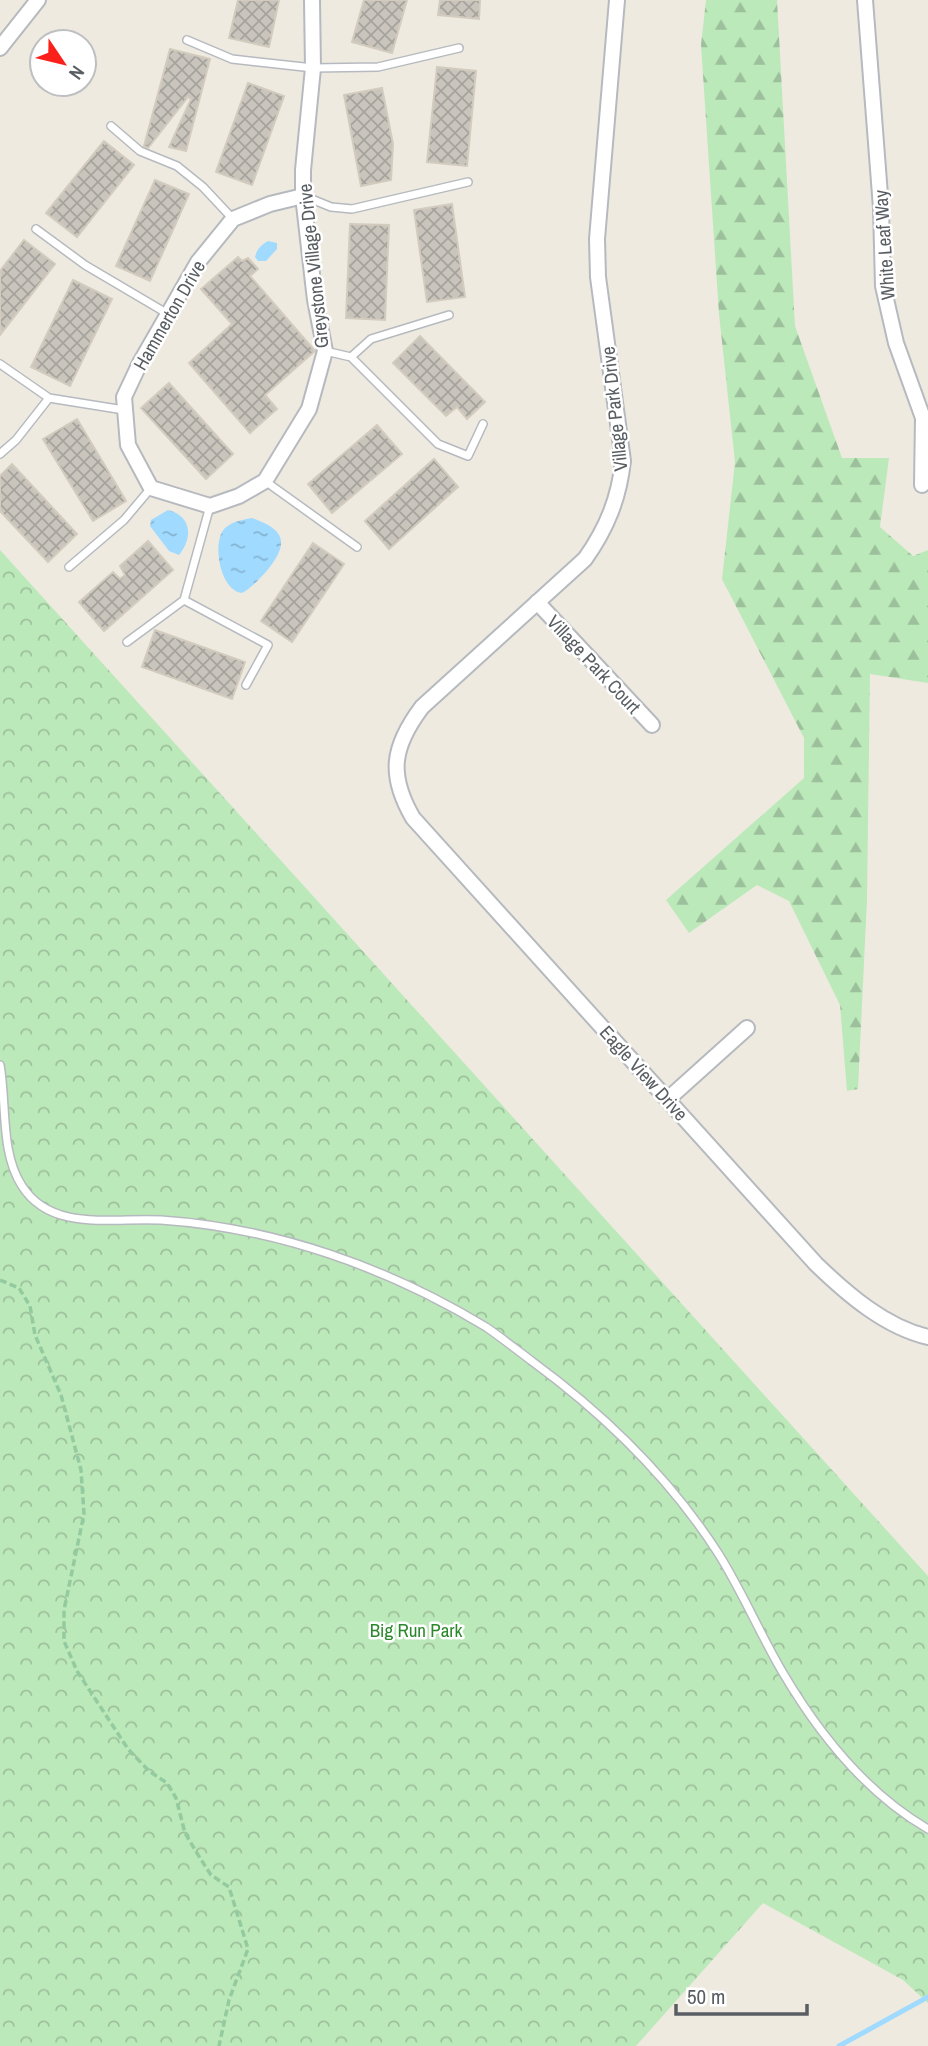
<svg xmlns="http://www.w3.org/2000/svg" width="928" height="2046" viewBox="0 0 928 2046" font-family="'Archivo Narrow',sans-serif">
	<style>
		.forest { fill: url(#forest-firs) }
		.park { fill: url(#park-crowns) }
		.water { fill: url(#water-ripples) }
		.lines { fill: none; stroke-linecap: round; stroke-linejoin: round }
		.stream { stroke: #a0daff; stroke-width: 5 }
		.building { fill: url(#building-cross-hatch); stroke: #d3ccbe; stroke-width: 2 }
		.lane-casing { stroke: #b6babf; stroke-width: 10 }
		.street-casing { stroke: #b6babf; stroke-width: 18 }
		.path { stroke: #93ca9f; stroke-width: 3.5; stroke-dasharray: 7 3.5; stroke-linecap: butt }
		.lane { stroke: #fff; stroke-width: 7 }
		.street { stroke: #fff; stroke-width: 14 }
		.labels { text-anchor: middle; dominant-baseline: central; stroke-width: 5; stroke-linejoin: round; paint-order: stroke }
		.street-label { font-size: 19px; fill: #595e63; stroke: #fff }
		.park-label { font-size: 19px; fill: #2c882c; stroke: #fff }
	</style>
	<defs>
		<pattern id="forest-firs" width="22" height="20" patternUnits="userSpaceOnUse" patternTransform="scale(1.75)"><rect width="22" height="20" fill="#bce9ba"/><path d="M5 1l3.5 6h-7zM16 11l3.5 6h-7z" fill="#9cc09b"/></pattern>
		<pattern id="park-crowns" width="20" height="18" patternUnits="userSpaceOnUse" patternTransform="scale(1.75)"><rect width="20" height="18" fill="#bce9ba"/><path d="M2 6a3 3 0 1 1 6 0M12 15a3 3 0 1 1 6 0" fill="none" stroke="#9cc09b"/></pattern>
		<pattern id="water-ripples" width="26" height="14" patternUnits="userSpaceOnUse" patternTransform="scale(1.75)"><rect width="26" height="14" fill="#a0daff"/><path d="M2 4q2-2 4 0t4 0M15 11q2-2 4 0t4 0" fill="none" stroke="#85b4d2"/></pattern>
		<pattern id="building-cross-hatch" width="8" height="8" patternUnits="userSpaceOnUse" patternTransform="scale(1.75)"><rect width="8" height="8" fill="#c9c5bd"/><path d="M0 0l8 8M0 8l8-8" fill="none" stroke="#a6a39d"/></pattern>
	</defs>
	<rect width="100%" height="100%" fill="#eeeae0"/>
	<!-- forest -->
	<path class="forest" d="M706 0H777L795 326 842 458H889L880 527 913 556 928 550V683L870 674 867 899 858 1089 847 1091 840 1005 789 901 757 885 689 933 666 900 804 778V738L722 579 735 462 719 314 701 45Z"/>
	<!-- park -->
	<path class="park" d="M0 550 928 1576V2003L903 1980 763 1903 636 2046H0Z"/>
	<!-- water -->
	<path class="water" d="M268 241 277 243V249L266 261H258L255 257C257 249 261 245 268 241Z
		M168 510C192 516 193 538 179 555L169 551 150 526 151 520Z
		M252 518C262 522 280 528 281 541 283 557 255 586 242 593 221 591 213 548 222 532 228 522 241 520 252 518Z"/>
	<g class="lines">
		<!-- stream -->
		<path class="stream" d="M839 2046 928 1997"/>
	</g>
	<!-- building -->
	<path class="building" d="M238 0H279L269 47 229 38Z
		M364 0H407L392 53 352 42Z
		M440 0H480L479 19 438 15Z
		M170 49 210 59 186 151 169 147 191 99 188 97 148 148 144 146Z
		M437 67 476 71 467 166 427 162Z
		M248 83 284 96 252 185 216 172Z
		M382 88 393 144 391 180 361 186 344 95Z
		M104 141 134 165 77 237 46 213Z
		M155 180 189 194 150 281 116 266Z
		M452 204 465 297 427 302 414 210Z
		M350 224 389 225 385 320 346 318Z
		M24 240 55 264 0 335V271Z
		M238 257 242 261 248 258 258 269 250 276 315 351 265 395 277 409 250 433 189 363 232 324 201 289Z
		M73 280 112 299 70 386 31 367Z
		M420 336 485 402 467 419 457 407 446 416 393 363Z
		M169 383 233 454 206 479 141 408Z
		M77 419 126 501 93 521 43 439Z
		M377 425 402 454 332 513 308 484Z
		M434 459 458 487 389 549 365 521Z
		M12 464 77 534 48 562 0 511V476Z
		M148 541 173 570 104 631 79 602 113 572 120 579 125 575 120 566Z
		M313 543 344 564 292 642 261 621Z
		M155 630 245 662 232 699 142 667Z"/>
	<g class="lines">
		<!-- lane casing -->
		<g class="lane-casing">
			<path id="lane" d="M187 40 232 59 313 68 378 67 459 48
				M111 126 140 151 177 166 203 187 233 219
				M304 196 331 207 352 209 468 182
				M36 229 85 265 168 314
				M325 351 351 357 438 444 468 456 483 424
				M351 357 371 339 449 315
				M0 364 49 398 124 410
				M0 454 16 440 49 398
				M265 481 357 547
				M69 567 124 520 151 488
				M184 600 268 645 246 685
				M127 642 184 600 210 506
				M0 1065C7 1104 0 1152 22 1186 52 1233 114 1217 161 1220 276 1228 387 1267 486 1327 502 1338 517 1350 533 1362 605 1415 669 1477 718 1553 742 1591 760 1634 783 1673 819 1734 866 1793 928 1829"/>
		</g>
		<!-- street casing -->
		<g class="street-casing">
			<path id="street" d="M617 0 597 239 598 277 623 461C619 498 607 528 585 559L422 707C392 747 388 775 413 818L816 1264C847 1294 885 1327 928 1337
				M865 0 881 208 883 286 896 343 923 418 922 485
				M0 48 38 0
				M303 196 270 204 233 219 198 262 140 363 124 397 128 445 151 488 210 506 239 496 265 481 309 409 325 351 315 300 303 196V170L313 68 312 0
				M537 602 652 725
				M668 1099 747 1028"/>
		</g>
		<!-- path -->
		<path class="path" d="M0 1280 19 1288 30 1306 35 1335 61 1395 81 1470 84 1514 64 1610V1641L77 1671 128 1749 149 1771 167 1783 176 1798 185 1833 200 1858 211 1875 229 1887 248 1949 229 2000 219 2046"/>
		<!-- lane -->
		<use href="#lane" class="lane"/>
		<!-- street -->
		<use href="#street" class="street"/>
	</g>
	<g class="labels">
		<!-- street labels -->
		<g class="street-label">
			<text transform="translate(884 245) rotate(-94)">White Leaf Way</text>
			<text transform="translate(313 266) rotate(-96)">Greystone Village Drive</text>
			<text transform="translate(169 315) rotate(-60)">Hammerton Drive</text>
			<text transform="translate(614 409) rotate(-96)">Village Park Drive</text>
			<text transform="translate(594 664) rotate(47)">Village Park Court</text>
			<text transform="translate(644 1073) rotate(48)">Eagle View Drive</text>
		</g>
		<!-- park labels -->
		<g class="park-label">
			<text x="416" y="1630">Big Run Park</text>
		</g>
	</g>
	<!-- north arrow -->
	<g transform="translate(63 63) rotate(125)"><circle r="33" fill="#ffffff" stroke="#bdbfc1" stroke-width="2"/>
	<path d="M0-5L12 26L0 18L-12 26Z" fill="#fb211a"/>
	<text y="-10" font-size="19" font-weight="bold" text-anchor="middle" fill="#595e63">N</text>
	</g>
	<!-- scale -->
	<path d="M676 2004v10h131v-10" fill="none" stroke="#595e63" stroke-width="3.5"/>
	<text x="687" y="2004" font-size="21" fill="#595e63" stroke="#ffffff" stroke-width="5" paint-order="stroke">50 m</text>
</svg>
